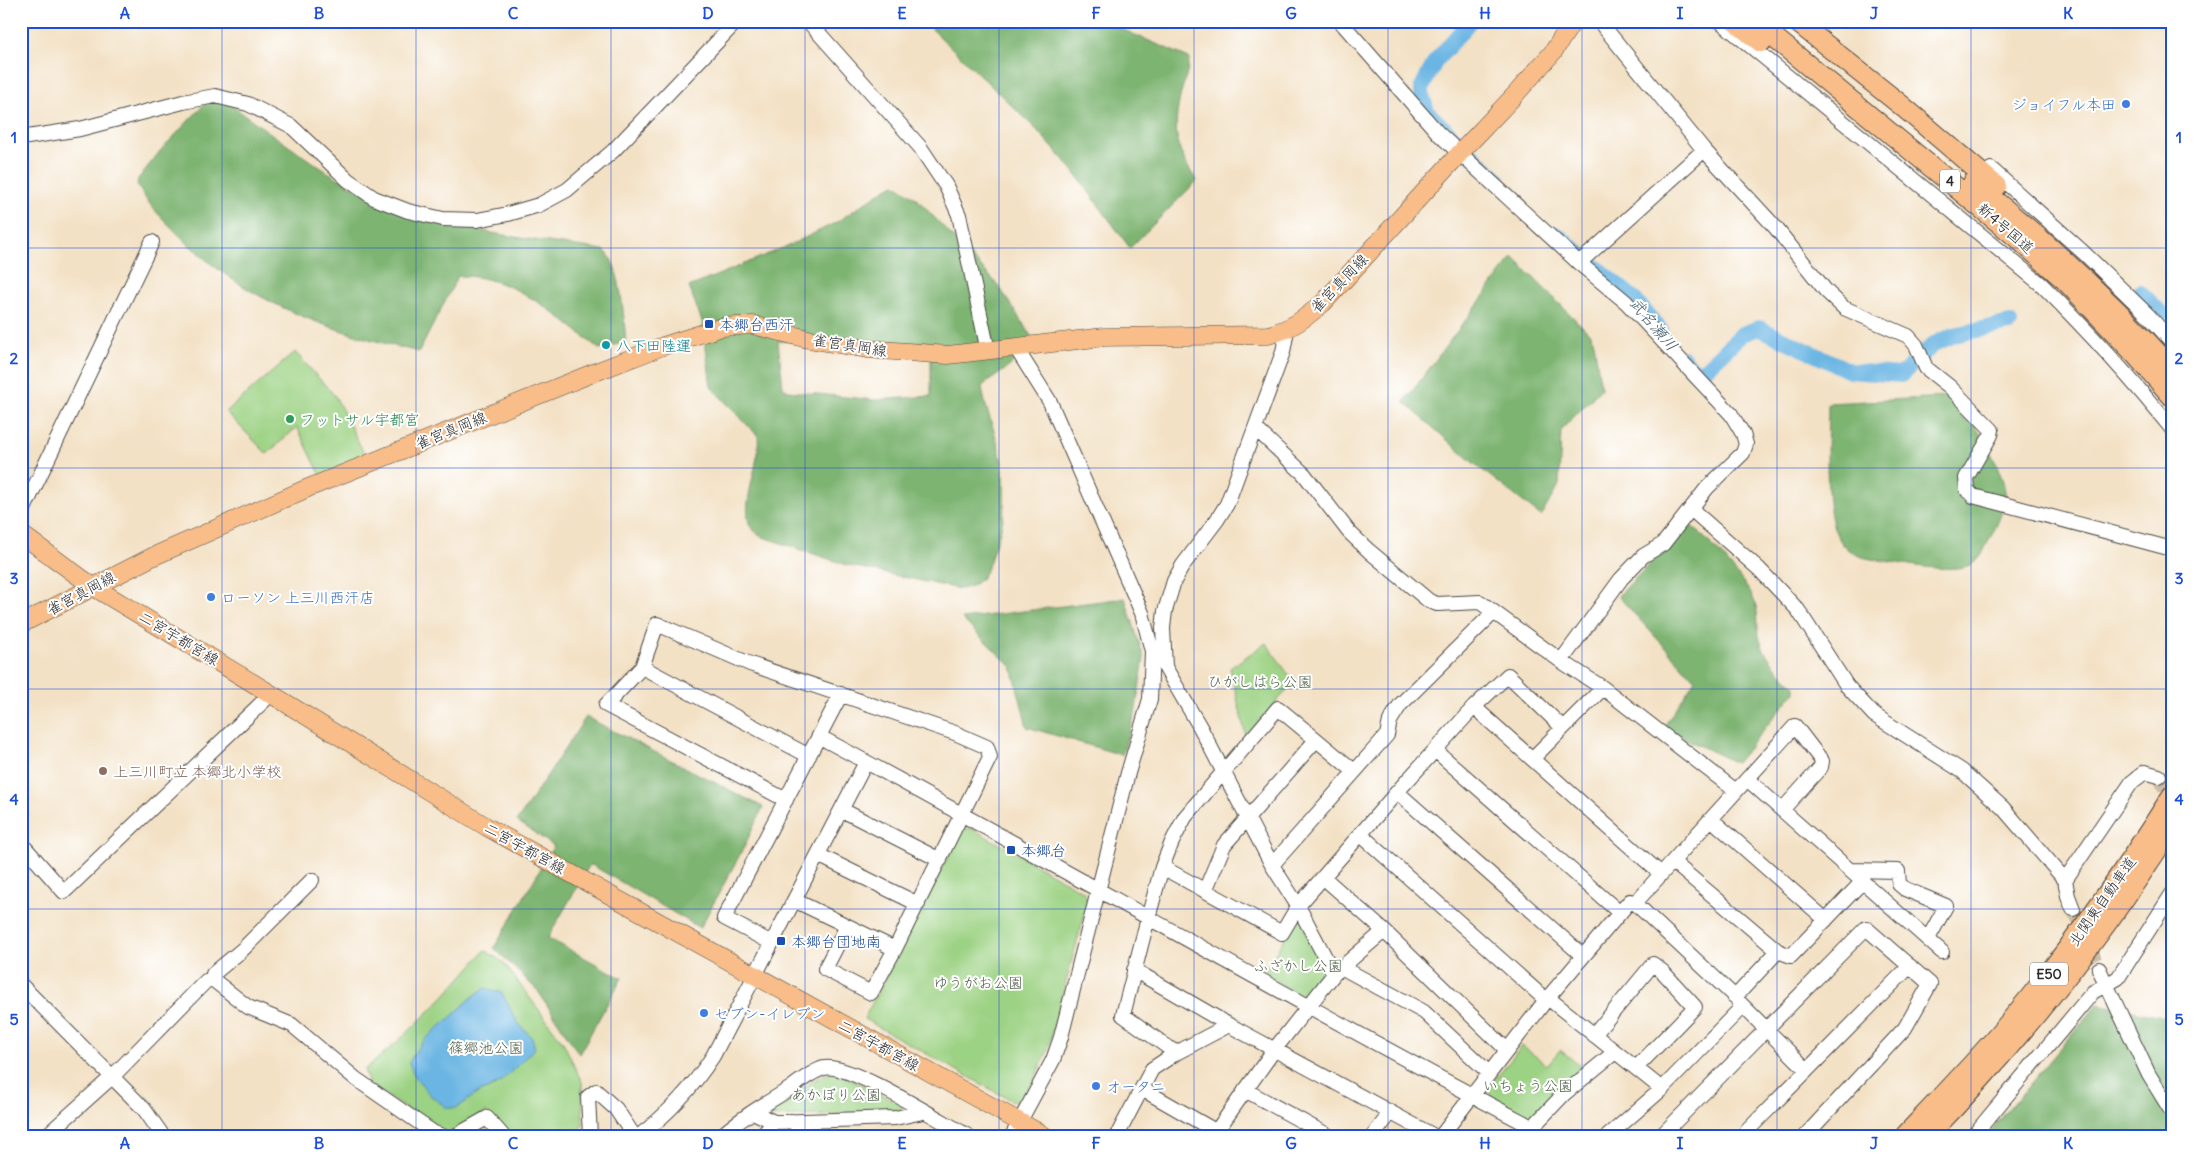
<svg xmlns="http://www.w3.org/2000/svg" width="2193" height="1157" viewBox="0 0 2193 1157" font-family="Delius,'Klee One',sans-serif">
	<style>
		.green { fill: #9cd283; stroke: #647e57 }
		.forest { fill: #7db471; stroke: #54704e; fill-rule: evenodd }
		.water { fill: #6bb5e3; stroke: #4b7087 }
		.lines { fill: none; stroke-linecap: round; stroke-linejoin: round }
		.river { stroke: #6bb5e3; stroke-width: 16 }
		.minor-tunnel { stroke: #cbbda6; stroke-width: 14; stroke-dasharray: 14 7; stroke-linecap: butt }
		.minor-casing { stroke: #494642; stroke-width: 16 }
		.major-casing { stroke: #494642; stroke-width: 19 }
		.highway-casing { stroke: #494642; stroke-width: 22 }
		.minor { stroke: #fff; stroke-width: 14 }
		.major { stroke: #f8bd89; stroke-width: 18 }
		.highway { stroke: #f8bd89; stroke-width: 20 }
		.grid { fill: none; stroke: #1d4ed8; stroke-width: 1; stroke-opacity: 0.55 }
		.shop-dot { fill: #3f7fe0; stroke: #fff; stroke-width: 2 }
		.transit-dot { fill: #1a4fb4; stroke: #fff; stroke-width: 2 }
		.culture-dot { fill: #0f9aa8; stroke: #fff; stroke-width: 2 }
		.leisure-dot { fill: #2e9e5b; stroke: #fff; stroke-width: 2 }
		.education-dot { fill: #8d6e63; stroke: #fff; stroke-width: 2 }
		.labels { text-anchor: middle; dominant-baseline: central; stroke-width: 4; stroke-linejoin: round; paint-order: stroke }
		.shield { fill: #fff; stroke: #6b6b6b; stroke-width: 1 }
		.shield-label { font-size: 14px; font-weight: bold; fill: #2b2b2b }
		.shop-label { font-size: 15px; fill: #366cbe; stroke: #fff; text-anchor: start }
		.street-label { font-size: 15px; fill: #2b2b2b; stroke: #fff }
		.transit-label { font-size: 15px; fill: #164399; stroke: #fff; text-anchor: start }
		.culture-label { font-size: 15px; fill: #0d838f; stroke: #fff; text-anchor: start }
		.leisure-label { font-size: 15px; fill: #27864d; stroke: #fff; text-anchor: start }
		.park-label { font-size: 15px; fill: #4d5d45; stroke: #fff }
		.education-label { font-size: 15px; fill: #785e54; stroke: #fff; text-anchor: start }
		.water-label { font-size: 16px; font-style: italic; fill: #415b6b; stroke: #fff }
		.neatline { fill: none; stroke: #1d4ed8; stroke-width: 2 }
		.grid-label { font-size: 16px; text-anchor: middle; font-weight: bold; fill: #1d4ed8 }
	</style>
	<rect width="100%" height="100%" fill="#fff"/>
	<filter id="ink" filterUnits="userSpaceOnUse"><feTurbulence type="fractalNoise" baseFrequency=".02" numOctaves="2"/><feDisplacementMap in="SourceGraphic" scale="10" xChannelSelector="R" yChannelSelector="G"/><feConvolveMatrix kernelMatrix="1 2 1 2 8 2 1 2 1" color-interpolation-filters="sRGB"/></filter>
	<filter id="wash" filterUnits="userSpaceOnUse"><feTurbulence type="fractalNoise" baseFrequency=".0096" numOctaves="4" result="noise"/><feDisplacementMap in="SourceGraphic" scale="20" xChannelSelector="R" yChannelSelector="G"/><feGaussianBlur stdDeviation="1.12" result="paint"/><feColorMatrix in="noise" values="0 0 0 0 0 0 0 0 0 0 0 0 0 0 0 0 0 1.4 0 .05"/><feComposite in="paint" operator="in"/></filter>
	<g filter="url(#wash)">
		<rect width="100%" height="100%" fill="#f3e1c5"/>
		<!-- green -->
		<path class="green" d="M295 352 335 396 366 457 321 476 297 427 267 454 226 412Z
			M1266 643 1294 682 1246 737 1230 668Z
			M971 828 1084 892 1088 901 1047 1052 1035 1078 1022 1101 1014 1102 864 1019 962 830Z
			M1300 918 1326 966 1324 978 1310 997H1302L1263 974 1296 919Z
			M485 950 503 962 563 1042 582 1082 583 1126 566 1136H510L486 1112 450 1134 435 1129 369 1084 364 1070C409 1034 448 994 485 950Z
			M1522 1046 1547 1065 1560 1050 1587 1071 1536 1116H1528L1491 1096 1488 1088Z
			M835 1071 903 1105 901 1112 773 1117 771 1107 821 1076Z"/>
		<!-- forest -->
		<path class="forest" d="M936 21H1103L1189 58C1189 70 1184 81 1181 93 1172 131 1175 149 1197 181L1130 248 1072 169 1036 129 932 29Z
			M211 97 222 99C281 139 338 187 406 211 470 233 537 240 604 250 621 263 624 320 626 342L599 349C560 317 512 274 458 276L419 352C327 330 245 303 177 233 161 217 147 204 137 184L138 179 161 150Z
			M895 184 916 198 998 285 1033 339V345L1006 369 982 386C984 405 992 422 997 441 1004 465 1006 492 1003 517 1002 529 996 542 992 554 987 573 980 587 959 589L847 565 763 537C758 533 751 530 749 523 742 500 761 462 758 436L711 387 703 324 689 287 790 245 837 222 888 187ZM778 341 847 344 931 343V396L875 400 788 391 783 387Z
			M1513 257 1590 334 1594 342 1601 389 1561 430 1559 485 1541 516 1471 461 1404 402Z
			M1947 397C1968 406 2004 469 2005 492 2006 507 1996 528 1988 542 1984 550 1979 561 1970 565 1952 573 1911 565 1891 562 1867 558 1849 559 1837 535 1823 509 1828 434 1828 403Z
			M1690 525C1708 538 1744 579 1753 598 1760 612 1756 626 1760 640 1765 658 1782 673 1795 686V692L1736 763 1663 728 1695 680 1618 596 1685 528Z
			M1125 598 1144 658 1135 714 1122 755 1027 727 1012 667 962 619Z
			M586 717 763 807 743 849 700 928 590 864 548 938 622 978 579 1054 538 991 494 948 554 846 517 821Z
			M2098 1004 2172 1019V1136H1986Z"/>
		<!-- water -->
		<path class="water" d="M485 988 502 993 518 1023 532 1038 535 1048 500 1083 478 1093 457 1108H447L430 1095 414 1075 409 1063C418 1042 435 1031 452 1016 463 1006 472 996 485 988Z"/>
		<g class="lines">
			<!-- river -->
			<path class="river" d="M1470 21 1435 62 1422 87V95L1427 112 1498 180
				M1556 234 1633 298 1661 331
				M2140 292 2172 324
				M1683 358 1693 370 1703 371 1742 334 1759 328 1850 371 1901 375 1934 344 1954 335 2010 323"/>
		</g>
	</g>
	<g filter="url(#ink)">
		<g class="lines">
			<!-- minor-tunnel -->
			<path class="minor-tunnel" d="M2159 776 2172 802
				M2073 909 2099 969"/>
			<!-- minor casing -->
			<g class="minor-casing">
				<path id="minor" d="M808 21 920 147 946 186 959 215 988 351
					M1340 21 1439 134 1579 263 1626 302 1731 414 1743 434 1746 444 1743 453 1707 488 1663 544 1643 556 1621 579 1561 661
					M1599 21 1704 150 1775 227 1826 291 1844 308 1908 336 1916 345 1926 368 1950 387 1992 430 1991 435 1966 478 1967 490 1973 496 2172 549
					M1720 21 2042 285C2088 331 2131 378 2172 429
					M21 138 80 129 183 102 215 96 248 104 291 126 348 180 374 198 408 211 443 219 477 220 508 214 539 205 567 190 613 151 737 21
					M1991 169 2084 253 2148 315 2172 342
					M1579 263 1704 150
					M1287 330 1283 352 1227 504 1217 520 1183 565 1174 581 1165 611 1163 628 1165 667 1200 727 1272 865 1298 906 1334 974
					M1255 428 1304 474 1349 532 1369 551 1429 601 1437 604 1480 602 1561 661 1603 688 1736 791
					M1691 509 1759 569 1798 610 1847 686 1874 715 1962 771 2003 808 2065 880 2068 896 2073 909
					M21 515 152 242
					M642 667 809 756
					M1474 707 1508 675 1563 728
					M820 737C1058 865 1292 1001 1532 1127L1541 1136
					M1435 750 1620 913
					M1532 759 1603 688
					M1747 779 1942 952
					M1397 792 1583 956
					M786 800 606 705 642 667 657 624 750 664 955 733 987 747 990 757 895 949 794 900
					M842 810 940 860
					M1711 819 1826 920
					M1360 834 1546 1000
					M21 843 64 892 271 694
					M818 855 918 904
					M1673 862 1778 951
					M1272 865 1387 735 1390 721 1400 705 1494 612
					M1162 867 1282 933 1298 906 1397 792 1474 707 1661 874
					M1850 870 1898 871 1899 884 1905 889 1946 906 1928 939
					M1323 877 1384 931 1507 1050
					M2065 880 2132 782 2145 772 2159 776
					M1205 891 1224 845 1316 740
					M1635 903 1795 726 1822 761 1821 767 1782 810
					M847 926 825 969 871 993 895 949
					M772 943 724 918 841 694
					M1341 967 1424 1012 1489 1073
					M2099 969 2149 1075 2172 1112
					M1134 970 1229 1025 1434 1136
					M212 979 248 1007 292 1025 356 1079 434 1133 443 1136
					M21 985 144 1109 163 1136
					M1548 998 1662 1089
					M1738 1001 1806 1069
					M1594 1035 1653 964 1663 972 1695 1007 1636 1068
					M1176 1053 1123 1015 1148 918 1162 867 1172 842 1185 817 1278 708 1354 771
					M1142 1089 1224 1136
					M1245 1090 1329 1136
					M753 1112 774 1122 895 1118 923 1112
					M791 1121 811 1136
					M46 1136 113 1076 206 981 212 979 213 974 242 950 312 880
					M455 1136 487 1118 503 1136
					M590 1136 588 1097 596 1091 616 1109 634 1136
					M639 1136C668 1114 693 1087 713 1056L866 762
					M721 1136C742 1117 767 1103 791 1088 800 1081 813 1071 824 1068 848 1062 942 1122 968 1136
					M762 1136 774 1122
					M1012 1136 1053 1060 1061 1037 1128 773 1150 699 1152 651 1142 613 1050 402 1016 348
					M1121 1136 1118 1134 1152 1069 1176 1053 1229 1025
					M1213 1136 1274 1050 1334 974 1384 931
					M1373 1136 1391 1112
					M1441 1136 1546 1000 1630 901 1635 903 1735 997 1778 951 1791 956 1863 881
					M1524 1136 1565 1093 1615 1052
					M1608 1136 1662 1089 1742 1007
					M1661 1136 1866 928 1930 984 1905 1028 1805 1136
					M1742 1136 1910 966
					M1973 1136 2093 992 2118 978 2172 894"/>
			</g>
			<!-- major casing -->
			<g class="major-casing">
				<path id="major" d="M21 534 92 586 271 694 487 827 1045 1136
					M21 624 152 557 308 488 593 373 663 346 722 327 753 325 808 339 867 349 948 355 1104 337 1268 335C1292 329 1304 319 1323 303L1459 154 1514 96 1553 52 1573 21"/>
			</g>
			<!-- highway casing -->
			<g class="highway-casing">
				<path id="highway" d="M1735 21 1761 42
					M1754 21 2014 235 2064 279 2135 354 2172 396
					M1796 21 1901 105 1996 186
					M1973 183C2044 240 2111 301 2172 369
					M1905 1136C1940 1099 1975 1063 2008 1024 2069 952 2122 875 2172 796
					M1927 1136C2019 1041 2102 938 2172 826"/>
			</g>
			<!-- minor -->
			<use href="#minor" class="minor"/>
			<!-- major -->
			<use href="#major" class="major"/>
			<!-- highway -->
			<use href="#highway" class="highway"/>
		</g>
	</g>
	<!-- grid -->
	<path class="grid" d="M222 21V1136M416 21V1136M611 21V1136M805 21V1136M999 21V1136M1194 21V1136M1388 21V1136M1582 21V1136M1777 21V1136M1971 21V1136M21 248H2172M21 468H2172M21 689H2172M21 909H2172"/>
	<!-- markers -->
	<g class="shop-dot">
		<circle cx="2126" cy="104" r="5"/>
		<circle cx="211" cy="597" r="5"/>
		<circle cx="704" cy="1013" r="5"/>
		<circle cx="1096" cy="1086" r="5"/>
	</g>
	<g class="transit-dot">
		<rect x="704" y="319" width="10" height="10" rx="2.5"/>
		<rect x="1006" y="845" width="10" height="10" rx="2.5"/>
		<rect x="776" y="936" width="10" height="10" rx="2.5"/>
	</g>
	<circle class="culture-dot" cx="606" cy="345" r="5"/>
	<circle class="leisure-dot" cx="290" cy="419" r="5"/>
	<circle class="education-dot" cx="103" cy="771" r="5"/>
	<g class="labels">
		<!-- shield labels -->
		<g class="shield">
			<rect x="1940" y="169.5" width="20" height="23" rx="4"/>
			<rect x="2030" y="962.5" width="38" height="23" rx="4"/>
		</g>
		<g class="shield-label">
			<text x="1950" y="181">4</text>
			<text x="2049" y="974">E50</text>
		</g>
		<!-- shop labels -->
		<g class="shop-label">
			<text x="2116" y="104" text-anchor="end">ジョイフル本田</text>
			<text x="221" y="597">ローソン 上三川西汗店</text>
			<text x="714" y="1013">セブン-イレブン</text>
			<text x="1106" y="1086">オータニ</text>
		</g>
		<!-- street labels -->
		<g class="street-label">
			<text transform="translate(2006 228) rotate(41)">新4号国道</text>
			<text transform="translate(1339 283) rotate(-46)">雀宮真岡線</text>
			<text transform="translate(850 345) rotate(9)">雀宮真岡線</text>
			<text transform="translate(451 430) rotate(-22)">雀宮真岡線</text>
			<text transform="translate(81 593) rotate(-28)">雀宮真岡線</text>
			<text transform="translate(179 638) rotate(31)">二宮宇都宮線</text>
			<text transform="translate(525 848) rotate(29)">二宮宇都宮線</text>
			<text transform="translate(2102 901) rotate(-55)">北関東自動車道</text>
			<text transform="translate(879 1045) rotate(29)">二宮宇都宮線</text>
		</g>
		<!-- transit labels -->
		<g class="transit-label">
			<text x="719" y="324">本郷台西汗</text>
			<text x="1021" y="850">本郷台</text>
			<text x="791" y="941">本郷台団地南</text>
		</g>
		<!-- culture labels -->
		<g class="culture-label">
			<text x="616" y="345">八下田陸運</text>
		</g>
		<!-- leisure labels -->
		<g class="leisure-label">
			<text x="300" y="419">フットサル宇都宮</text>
		</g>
		<!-- park labels -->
		<g class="park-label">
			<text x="1260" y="681">ひがしはら公園</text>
			<text x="1298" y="965">ふざかし公園</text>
			<text x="978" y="982">ゆうがお公園</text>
			<text x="486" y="1047">篠郷池公園</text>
			<text x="1528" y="1085">いちょう公園</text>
			<text x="836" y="1094">あかぼり公園</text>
		</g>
		<!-- education labels -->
		<g class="education-label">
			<text x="113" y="771">上三川町立 本郷北小学校</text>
		</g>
		<!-- water labels -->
		<g class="water-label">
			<text transform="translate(1654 324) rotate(50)">武名瀬川</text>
		</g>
	</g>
	<!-- margin -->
	<rect width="2193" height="1157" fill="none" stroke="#fff" stroke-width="55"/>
	<rect x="28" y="28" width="2138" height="1102" class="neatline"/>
	<g class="grid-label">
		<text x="125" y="19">A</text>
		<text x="319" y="19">B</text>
		<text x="513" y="19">C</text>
		<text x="708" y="19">D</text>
		<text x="902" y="19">E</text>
		<text x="1096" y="19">F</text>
		<text x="1291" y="19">G</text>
		<text x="1485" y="19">H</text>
		<text x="1680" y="19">I</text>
		<text x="1874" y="19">J</text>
		<text x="2068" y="19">K</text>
		<text x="14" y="143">1</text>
		<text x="2179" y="143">1</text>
		<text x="14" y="364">2</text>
		<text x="2179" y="364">2</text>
		<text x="14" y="584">3</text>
		<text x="2179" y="584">3</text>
		<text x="14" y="805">4</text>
		<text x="2179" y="805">4</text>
		<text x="14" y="1025">5</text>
		<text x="2179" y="1025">5</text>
		<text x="125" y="1149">A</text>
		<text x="319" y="1149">B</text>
		<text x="513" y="1149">C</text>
		<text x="708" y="1149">D</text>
		<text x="902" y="1149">E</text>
		<text x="1096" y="1149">F</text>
		<text x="1291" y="1149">G</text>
		<text x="1485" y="1149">H</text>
		<text x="1680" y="1149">I</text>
		<text x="1874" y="1149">J</text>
		<text x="2068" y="1149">K</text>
	</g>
</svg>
